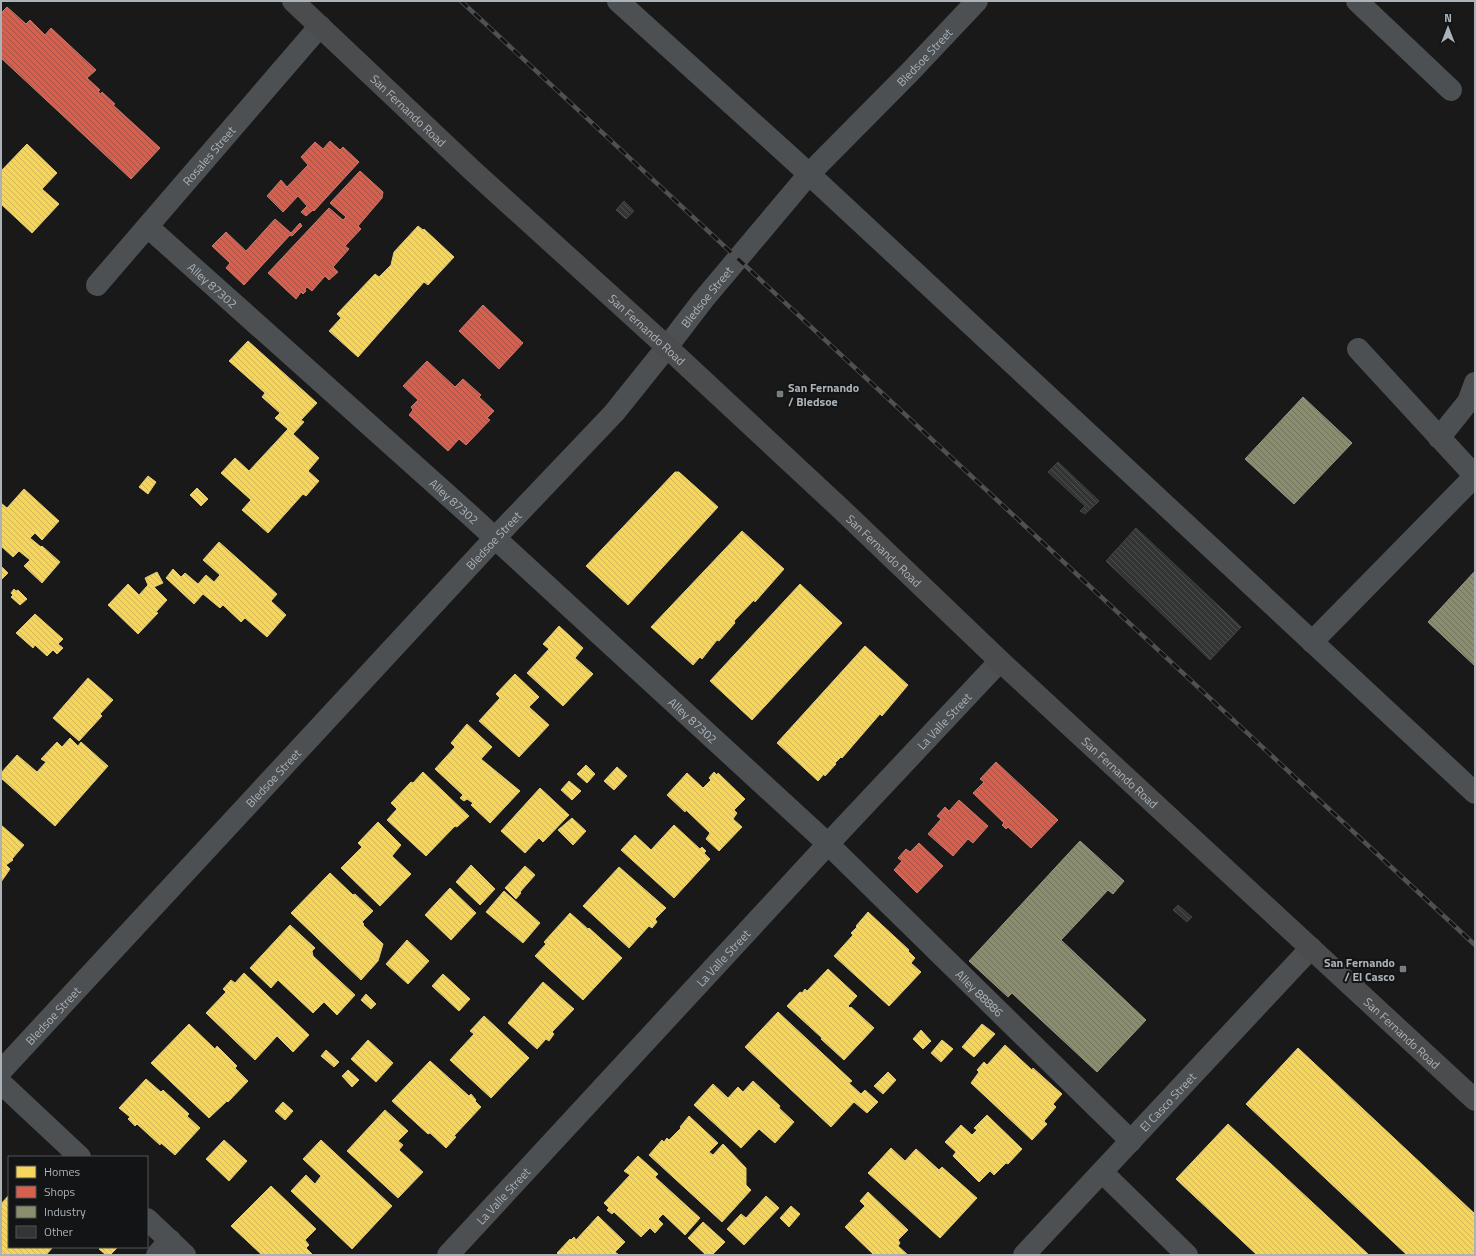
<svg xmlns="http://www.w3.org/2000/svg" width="1476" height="1256" viewBox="0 0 1476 1256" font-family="'Titillium Web',sans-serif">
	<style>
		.homes { fill: url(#homes-back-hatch); stroke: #e0cb78 }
		.shops { fill: url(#shops-back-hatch); stroke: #c9796d }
		.industry { fill: url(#industry-back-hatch); stroke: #959884 }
		.building { fill: url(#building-back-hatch); stroke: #414445 }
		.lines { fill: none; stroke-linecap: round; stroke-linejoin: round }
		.minor { stroke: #4d5052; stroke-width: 22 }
		.major { stroke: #4b4c4e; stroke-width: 22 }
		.rail-casing { stroke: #4e5051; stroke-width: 4.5 }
		.rail { stroke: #131415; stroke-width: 3; stroke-dasharray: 9; stroke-linecap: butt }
		.poi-dot { fill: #787d81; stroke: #131415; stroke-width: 1.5 }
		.labels { text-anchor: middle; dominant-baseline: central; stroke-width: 4; stroke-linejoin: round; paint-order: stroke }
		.street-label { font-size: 12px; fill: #abb3b9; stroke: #131415 }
		.poi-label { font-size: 12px; font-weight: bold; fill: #abb3b9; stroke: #131415; text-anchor: start }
	</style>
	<defs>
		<pattern id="homes-back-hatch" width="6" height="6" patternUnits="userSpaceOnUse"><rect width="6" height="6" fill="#f6d55c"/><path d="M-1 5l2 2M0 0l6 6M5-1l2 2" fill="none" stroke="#cfb555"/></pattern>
		<pattern id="shops-back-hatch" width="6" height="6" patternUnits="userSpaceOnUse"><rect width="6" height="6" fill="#d6604d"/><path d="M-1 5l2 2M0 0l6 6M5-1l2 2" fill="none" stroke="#a55347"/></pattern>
		<pattern id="industry-back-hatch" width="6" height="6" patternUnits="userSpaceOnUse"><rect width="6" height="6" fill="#8c8c6e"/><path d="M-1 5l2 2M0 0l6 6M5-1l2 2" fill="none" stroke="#71725e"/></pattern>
		<pattern id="building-back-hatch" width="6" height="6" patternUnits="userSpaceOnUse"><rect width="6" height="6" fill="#333434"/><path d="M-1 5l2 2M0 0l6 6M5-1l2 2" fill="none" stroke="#4e4f4f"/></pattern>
	</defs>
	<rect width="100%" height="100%" fill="#191919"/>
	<!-- homes -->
	<path class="homes" d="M27 144 57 173 42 189 59 204 32 233 1 204V171Z
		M418 226 423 230 424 229 454 257 428 285 424 282 358 357 329 331 341 318 337 314 375 274 379 277 391 265 394 252Z
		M248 341 317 403 301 420 304 422 293 434 319 458 308 471 319 481 306 496 303 494 268 533 242 510 251 500 221 473 235 458 249 471 288 429 275 418 280 413 262 397 265 393 229 361Z
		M675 472H679L718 507 628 605 586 566Z
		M148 476 156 482 148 494 139 487Z
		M197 488 208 499 201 506 190 495Z
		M24 489 59 521 42 540 35 533 30 538 41 547 42 546 60 562 42 583 24 566 30 560 19 551 13 557 1 546V503L7 508Z
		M742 531 784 569 755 602 754 600 734 621 735 623 719 641 717 640 702 659 700 657 693 665 651 627Z
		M219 542 277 594 271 601 286 615 267 637 245 618 241 622 223 605 220 608 203 594 194 604 166 578 173 569 181 577 185 573 198 584 206 575 214 582 220 575 203 560Z
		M1 566 8 573 1 580Z
		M157 572 163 583 154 587 167 600 156 612 158 613 138 634 108 605 128 584 139 595 148 585 145 578Z
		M800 584 842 623 752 720 710 681Z
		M14 589 16 591 18 590 27 599 20 605 11 597 13 595 11 593Z
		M35 614 63 639 58 644 63 648 57 654 53 650 47 656 35 645 33 648 16 633Z
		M559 626 583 648 575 658 593 674 563 706 527 673 549 649 543 644Z
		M865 646 908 685 882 716 880 714 842 758 841 757 835 763 836 764 825 776 824 774 818 781 777 743Z
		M515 674 539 697 529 707 549 725 519 757 479 721 500 698 496 694Z
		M88 678 113 700 100 714 102 716 79 741 53 718Z
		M467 724 492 747 481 759 520 791 490 823 471 805 473 803 467 799 464 801 460 798 463 795 435 769 455 747 451 743Z
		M70 738 78 746 81 742 108 766 55 826 1 778V773L17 755 37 772 46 762 41 759 57 742 62 747Z
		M586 765 595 774 587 783 577 774Z
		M617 767 627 776 614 790 604 781Z
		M423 772 469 816 457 827 455 826 426 856 387 820 397 809 391 803 411 782 413 783Z
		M714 772 717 775 718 773 745 799 734 810 737 813 733 819 742 827 719 851 706 839 710 833 686 810 685 812 667 795 687 773 703 788 711 780 709 778Z
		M569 781 581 791 572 800 561 790Z
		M540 788 569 815 543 842 539 838 525 853 501 831Z
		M572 818 586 831 573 845 558 830Z
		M378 822 401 845 392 856 411 874 380 906 341 868 362 847 358 843Z
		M1 825 24 845 12 859 13 860 6 865 10 869 1 882Z
		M674 825 700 849 702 847 706 851 704 853 710 859 674 898 621 850 635 835 651 850Z
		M471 865 495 889 480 905 456 882Z
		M525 866 535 875 520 892 521 893 516 899 505 888Z
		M619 867 666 908 655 919 657 922 652 928 649 926 629 948 583 906Z
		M330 873 353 895 355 894 373 911 362 922 364 924 363 925 383 944 378 961 361 980 291 913Z
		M450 888 476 913 451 940 425 915Z
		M504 891 540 923 523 943 486 912Z
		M868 912 909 950 908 951 915 958 911 963 921 972 889 1006 834 956 853 935 851 933 857 927 856 926Z
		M570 913 588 929 589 928 622 958 583 1000 535 956 546 944 544 942Z
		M290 925 315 948 312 951 313 956 355 995 337 1015 324 1002 313 1013 278 980 271 988 250 968Z
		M407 940 429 961 408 984 386 964Z
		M828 969 857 996 848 1006 850 1008 851 1007 874 1028 844 1060 821 1039 822 1038 787 1006 800 992 802 993 805 989 807 991Z
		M244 973 309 1035 293 1052 277 1036 255 1060 206 1013 226 992 223 989 231 980 235 983Z
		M443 974 470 999 459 1011 432 986Z
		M543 982 574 1009 552 1032 554 1034 549 1041 546 1039 537 1049 508 1023Z
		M366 994 376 1004 371 1009 361 1000Z
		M778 1012 852 1081 849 1083 861 1094 865 1090 878 1102 867 1113 854 1102 831 1127 745 1047Z
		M484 1016 529 1058 491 1098 450 1060 474 1034 470 1031Z
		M189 1024 215 1049 217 1046 237 1066 235 1068 248 1081 228 1102 227 1101 209 1118 151 1063Z
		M982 1024 995 1034 974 1057 962 1047Z
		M921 1030 931 1041 923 1049 913 1039Z
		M368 1040 393 1063 376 1082 351 1059Z
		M942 1040 953 1049 941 1062 931 1053Z
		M1005 1045 1032 1070 1033 1068 1062 1094 1053 1104 1056 1107 1044 1121 1047 1124 1032 1140 971 1083 979 1072 977 1070 984 1062 987 1065Z
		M1298 1048 1475 1214V1255H1407L1246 1104Z
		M326 1050 339 1062 334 1067 321 1056Z
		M430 1061 469 1096 471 1094 476 1100 475 1101 481 1107 454 1136 456 1137 446 1148 430 1133 428 1134 392 1101Z
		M348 1070 359 1080 352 1087 342 1076Z
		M888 1072 896 1080 883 1094 874 1086Z
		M146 1079 161 1092 163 1090 189 1114 187 1116 200 1128 175 1155 161 1143 160 1145 137 1124 135 1126 128 1119 130 1117 119 1108Z
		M753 1081 780 1106 779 1108 794 1122 775 1143 759 1129 741 1148 694 1105 713 1084 728 1098 738 1087 743 1092Z
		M283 1102 293 1111 285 1120 275 1111Z
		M385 1110 408 1131 398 1141 403 1145 399 1150 423 1172 398 1198 347 1151Z
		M987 1115 1022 1149 1008 1164 1006 1163 994 1175 990 1171 979 1182 953 1156 956 1152 945 1142 961 1125 972 1135 977 1130 974 1128Z
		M689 1116 718 1143 709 1152 713 1155 723 1144 746 1168V1185L751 1190 722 1222 649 1155 662 1140 664 1142 667 1138 669 1140 681 1128 680 1127Z
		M1228 1124 1369 1255H1257L1176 1179Z
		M224 1140 247 1161 229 1181 206 1159Z
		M321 1140 392 1206 352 1249 291 1191 306 1175 315 1184 321 1176 303 1159Z
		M891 1148 905 1161 916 1149 939 1170 942 1167 977 1198 940 1238 868 1173Z
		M638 1156 658 1174 655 1177 700 1218 685 1235 663 1214 658 1219 663 1224 655 1233 650 1228 641 1237 614 1212 612 1214 607 1210 609 1208 604 1203 630 1175 624 1171Z
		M271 1186 316 1229 305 1240 309 1245 306 1248 313 1255H262L231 1226Z
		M868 1192 908 1230 898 1240 900 1243 898 1246 908 1255H874L845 1227 865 1206 860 1201Z
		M9 1195V1247H53L46 1255H1V1204Z
		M766 1196 779 1208 744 1245 727 1229 741 1214 746 1218Z
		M791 1206 800 1214 789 1227 780 1218Z
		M598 1216 625 1242 615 1252 619 1255H559L557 1253 570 1239 571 1240 574 1237 576 1240Z
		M703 1222 725 1242 712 1255H706L688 1238Z
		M101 1247H116L117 1248 110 1255H106L99 1249Z"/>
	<!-- shops -->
	<path class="shops" d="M7 7 26 24 30 20 45 35 51 28 96 70 87 78 100 90 98 92 101 94 102 92 115 104 113 105 160 148 131 179 1 58V13Z
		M330 141 340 150 343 147 359 162 314 211 313 210 306 216 301 212 307 206 298 196 283 212 267 196 281 180 287 187 308 165 301 157 315 142 323 149Z
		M360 171 383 192 382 198 358 226 361 229 345 246 349 249 333 267 338 272 329 280 325 276 312 291 307 287 305 289 306 291 303 294 301 292 296 299 268 273 329 208 343 220 346 217 330 203Z
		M275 219 291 233 300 223 302 226 292 236 290 235 244 285 226 268 230 263 212 246 226 232 246 251Z
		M483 305 523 343 499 369 459 331Z
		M427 361 455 387 463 379 481 395 479 397 494 411 487 418 490 420 466 445 459 439 448 451 409 415 413 410 411 407 418 400 403 386Z
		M996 762 1058 820 1031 848 1008 827 1006 829 1002 825 1004 823 973 793 984 782 980 779Z
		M959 800 988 826 973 843 968 839 953 856 928 834 941 819 937 816 945 807 949 811Z
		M919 843 943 866 917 893 894 870 902 861 898 858 906 849 910 852Z"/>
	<!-- industry -->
	<path class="industry" d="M1303 397 1352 443 1294 504 1245 459Z
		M1475 571V666L1428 622Z
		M1080 841 1124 881 1113 894 1108 890 1061 940 1146 1020 1097 1072 1012 993 1008 997 969 961Z"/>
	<!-- building -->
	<path class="building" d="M624 201 634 211 626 219 616 210Z
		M1058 462 1099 501 1085 514 1080 511 1085 506 1048 472Z
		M1136 528 1241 627 1210 660 1106 561Z
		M1178 905 1192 917 1187 922 1173 910Z"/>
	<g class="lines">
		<!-- minor -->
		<g class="minor">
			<path d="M618 1 809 174 1475 793"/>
			<path d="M1357 1 1451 90"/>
			<path id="s1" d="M148 227 471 516 828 844 1131 1141"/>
			<path id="s2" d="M97 285 320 26"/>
			<path d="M1358 349 1475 476"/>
			<path d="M1439 438 1468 402 1475 383"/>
			<path d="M1312 642 1475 476"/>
			<path id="s3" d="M1 1071 495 538 614 413 667 347 703 300 809 174 909 73 977 1"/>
			<path d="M1 1083 80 1157"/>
			<path d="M1102 1172 1187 1255"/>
			<path d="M147 1219 185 1255"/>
			<path d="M157 1255 170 1240"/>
			<path id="s4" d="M448 1255 828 844 1000 661"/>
			<path id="s5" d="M1024 1255 1311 948"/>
		</g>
		<!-- major -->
		<path class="major" id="s6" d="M293 1 473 171 667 347 840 508 1000 661 1475 1100"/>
		<!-- rail casing -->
		<g class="rail-casing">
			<path id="rail" d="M461 1 1475 945"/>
		</g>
		<!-- rail -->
		<use href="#rail" class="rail"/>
	</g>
	<!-- markers -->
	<g class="poi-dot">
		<rect x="776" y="390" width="8" height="8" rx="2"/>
		<rect x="1399" y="965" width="8" height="8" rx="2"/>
	</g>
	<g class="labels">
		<!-- street labels -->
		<g class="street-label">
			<text stroke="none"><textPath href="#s3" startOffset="1372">Bledsoe Street</textPath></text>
			<text stroke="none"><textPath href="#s6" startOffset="159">San Fernando Road</textPath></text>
			<text stroke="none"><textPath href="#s2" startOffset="171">Rosales Street</textPath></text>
			<text stroke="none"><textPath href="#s1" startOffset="87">Alley 87302</textPath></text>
			<text stroke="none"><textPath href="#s3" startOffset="1048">Bledsoe Street</textPath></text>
			<text stroke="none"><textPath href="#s6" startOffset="483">San Fernando Road</textPath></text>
			<text stroke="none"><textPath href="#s1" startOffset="411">Alley 87302</textPath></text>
			<text stroke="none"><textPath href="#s3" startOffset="724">Bledsoe Street</textPath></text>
			<text stroke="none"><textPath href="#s6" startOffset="807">San Fernando Road</textPath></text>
			<text stroke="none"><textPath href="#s1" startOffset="735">Alley 87302</textPath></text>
			<text stroke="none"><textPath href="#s4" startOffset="729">La Valle Street</textPath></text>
			<text stroke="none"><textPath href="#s6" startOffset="1131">San Fernando Road</textPath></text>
			<text stroke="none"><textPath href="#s3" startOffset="400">Bledsoe Street</textPath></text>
			<text stroke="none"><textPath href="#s4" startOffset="405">La Valle Street</textPath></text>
			<text stroke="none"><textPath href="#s1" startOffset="1131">Alley 88886</textPath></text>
			<text stroke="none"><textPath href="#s3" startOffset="76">Bledsoe Street</textPath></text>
			<text stroke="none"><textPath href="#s6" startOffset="1515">San Fernando Road</textPath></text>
			<text stroke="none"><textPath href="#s5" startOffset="210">El Casco Street</textPath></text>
			<text stroke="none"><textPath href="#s4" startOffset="81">La Valle Street</textPath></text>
		</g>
		<!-- poi labels -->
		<g class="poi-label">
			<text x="788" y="387">San Fernando<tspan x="788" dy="14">/ Bledsoe</tspan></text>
			<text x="1395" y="962" text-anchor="end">San Fernando<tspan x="1395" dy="14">/ El Casco</tspan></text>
		</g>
	</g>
	<!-- border -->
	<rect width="1476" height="1256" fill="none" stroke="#abb3b9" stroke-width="4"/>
	<!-- legend -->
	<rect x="8" y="1156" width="140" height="92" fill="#131415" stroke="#505457"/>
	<rect x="16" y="1166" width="20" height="12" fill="#f6d55c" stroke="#505457"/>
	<text x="44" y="1176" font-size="12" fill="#abb3b9">Homes</text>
	<rect x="16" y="1186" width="20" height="12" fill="#d6604d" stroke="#505457"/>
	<text x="44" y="1196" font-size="12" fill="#abb3b9">Shops</text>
	<rect x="16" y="1206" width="20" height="12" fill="#8c8c6e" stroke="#505457"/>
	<text x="44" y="1216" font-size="12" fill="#abb3b9">Industry</text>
	<rect x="16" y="1226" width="20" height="12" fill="#333434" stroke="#505457"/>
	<text x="44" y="1236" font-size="12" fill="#abb3b9">Other</text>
	<!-- north arrow -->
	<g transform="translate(1448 28)" stroke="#131415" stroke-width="3" paint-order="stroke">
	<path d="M0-3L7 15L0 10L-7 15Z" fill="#abb3b9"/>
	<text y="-6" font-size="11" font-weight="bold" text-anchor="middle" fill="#abb3b9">N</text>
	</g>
</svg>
